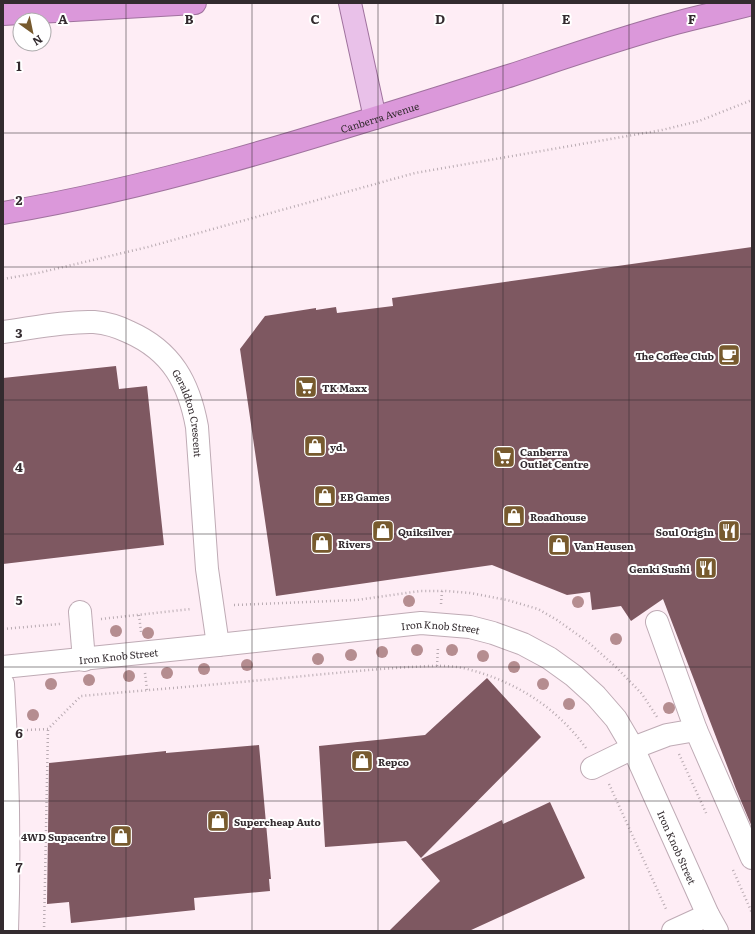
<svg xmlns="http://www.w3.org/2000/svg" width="755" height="934" viewBox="0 0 755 934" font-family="Literata,serif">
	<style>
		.building { fill: #7e5861 }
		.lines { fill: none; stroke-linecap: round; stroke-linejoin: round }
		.minor-casing { stroke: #bfabb5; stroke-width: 24 }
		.major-casing { stroke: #a0729e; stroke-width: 24 }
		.highway-casing { stroke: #a0729e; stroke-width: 24 }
		.path { stroke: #b9abb2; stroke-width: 2.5; stroke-dasharray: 1 3; stroke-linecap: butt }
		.minor { stroke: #fff; stroke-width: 22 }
		.major { stroke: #e9c1e9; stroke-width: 22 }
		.highway { stroke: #db98da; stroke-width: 22 }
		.tree { fill: #b58d90 }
		.grid { fill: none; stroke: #332b2f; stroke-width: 1; stroke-opacity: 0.55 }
		.labels { text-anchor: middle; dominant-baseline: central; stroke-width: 4; stroke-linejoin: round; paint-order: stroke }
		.street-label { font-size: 10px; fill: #332b2f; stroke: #fff }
		.poi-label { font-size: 10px; font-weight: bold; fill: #332b2f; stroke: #fff; text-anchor: start }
		.grid-label { font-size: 13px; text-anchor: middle; font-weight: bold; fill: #332b2f; stroke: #fff; stroke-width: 4; stroke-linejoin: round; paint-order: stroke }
	</style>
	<rect width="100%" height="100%" fill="#feedf5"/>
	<!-- building -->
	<path class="building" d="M752 247V827L736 789 663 599 631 621 621 606 592 610 590 592 567 595 492 565 276 596 240 349 265 316 316 308V310L336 307 337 313 393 306 392 298Z
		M116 366 119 389 147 386 164 545 3 564V378Z
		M487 678 541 737 421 858 406 841 325 847 319 746 425 735Z
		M259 745 271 879H269L270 891 194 898 195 910 71 923 69 902 47 904 49 763 166 751V753Z
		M550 802 585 878 469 931H389L440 881 421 859 502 820 503 824Z"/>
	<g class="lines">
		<!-- minor casing -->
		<g class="minor-casing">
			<g id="minor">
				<path id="s1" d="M3 332C33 328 64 321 94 322 106 323 119 327 129 332 172 351 189 383 197 427L207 569 218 645"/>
				<path d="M80 612 84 660"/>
				<path d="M657 622 696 730 752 858"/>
				<path id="s2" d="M3 667 218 645 421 623 470 627 493 633 523 644 549 658 574 676 596 696 616 719 633 748 708 915 717 931"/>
				<path d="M3 684C8 766 10 848 7 931"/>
				<path d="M592 768 633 748 667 735 696 730"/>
				<path d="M673 931 708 915"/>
			</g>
		</g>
		<!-- major casing -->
		<g class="major-casing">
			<path id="major" d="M350 3 375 118"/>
		</g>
		<!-- highway casing -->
		<g class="highway-casing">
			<g id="highway">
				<path d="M3 14 195 3"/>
				<path id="s3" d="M3 213C176 184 345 127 512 75 566 57 621 38 676 23 701 16 727 11 752 4"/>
			</g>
		</g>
		<!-- path -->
		<path class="path" d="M3 279 38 273 148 247 415 173 662 130 699 121 752 100
			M441 604 442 591
			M234 605 357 600 420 591H446L470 593 507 600 538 609 557 620 588 642 616 667 642 694 657 717
			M139 615 141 632
			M101 619 191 609
			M3 629 60 624
			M437 666 438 647
			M145 673 147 690
			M27 730 48 729 81 696C159 689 236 683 314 675 346 672 378 669 410 667 430 666 451 664 471 670 518 683 557 708 586 748
			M679 754 707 815
			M609 784 667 911
			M733 870 752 913
			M44 931 48 729"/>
		<!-- minor -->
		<use href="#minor" class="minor"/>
		<!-- major -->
		<use href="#major" class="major"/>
		<!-- highway -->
		<use href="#highway" class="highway"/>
	</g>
	<!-- trees -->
	<g class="tree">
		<circle cx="409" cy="601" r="6"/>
		<circle cx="578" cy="602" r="6"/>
		<circle cx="116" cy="631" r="6"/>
		<circle cx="148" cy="633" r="6"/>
		<circle cx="616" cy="639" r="6"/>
		<circle cx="417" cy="650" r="6"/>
		<circle cx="452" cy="650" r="6"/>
		<circle cx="382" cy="652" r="6"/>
		<circle cx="351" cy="655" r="6"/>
		<circle cx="483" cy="656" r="6"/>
		<circle cx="318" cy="659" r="6"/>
		<circle cx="247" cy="665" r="6"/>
		<circle cx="514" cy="667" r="6"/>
		<circle cx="204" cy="669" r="6"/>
		<circle cx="167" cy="673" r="6"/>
		<circle cx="129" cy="676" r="6"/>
		<circle cx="89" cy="680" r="6"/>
		<circle cx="51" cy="684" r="6"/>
		<circle cx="543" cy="684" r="6"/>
		<circle cx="569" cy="704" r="6"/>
		<circle cx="669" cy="708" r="6"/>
		<circle cx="33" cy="715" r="6"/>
	</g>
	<!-- grid -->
	<path class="grid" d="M126 3V931M252 3V931M378 3V931M503 3V931M629 3V931M3 133H752M3 267H752M3 400H752M3 534H752M3 667H752M3 801H752"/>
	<!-- icons -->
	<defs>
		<g id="cafe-square" transform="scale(1.15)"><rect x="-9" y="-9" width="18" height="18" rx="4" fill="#775a2e" stroke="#fff"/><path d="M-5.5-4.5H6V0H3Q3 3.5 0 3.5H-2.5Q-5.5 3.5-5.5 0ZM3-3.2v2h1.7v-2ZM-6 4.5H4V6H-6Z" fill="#fff"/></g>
		<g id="supermarket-square" transform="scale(1.15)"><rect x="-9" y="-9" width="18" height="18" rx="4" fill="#775a2e" stroke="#fff"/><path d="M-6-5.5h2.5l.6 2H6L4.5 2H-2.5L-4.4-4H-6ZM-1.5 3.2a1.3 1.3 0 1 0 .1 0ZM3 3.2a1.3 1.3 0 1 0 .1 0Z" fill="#fff"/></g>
		<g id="shop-square" transform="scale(1.15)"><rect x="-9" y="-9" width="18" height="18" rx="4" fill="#775a2e" stroke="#fff"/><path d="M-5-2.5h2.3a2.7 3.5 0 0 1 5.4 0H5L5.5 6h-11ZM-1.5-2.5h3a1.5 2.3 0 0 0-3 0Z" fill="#fff"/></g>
		<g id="restaurant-square" transform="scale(1.15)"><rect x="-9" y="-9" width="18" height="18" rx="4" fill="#775a2e" stroke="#fff"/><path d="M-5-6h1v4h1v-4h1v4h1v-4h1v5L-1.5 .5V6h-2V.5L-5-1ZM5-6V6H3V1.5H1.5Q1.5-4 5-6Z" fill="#fff"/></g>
	</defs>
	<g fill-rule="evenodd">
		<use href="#cafe-square" x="729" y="355"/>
		<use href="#supermarket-square" x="306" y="387"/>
		<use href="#shop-square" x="315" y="446"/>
		<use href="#supermarket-square" x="504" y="457"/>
		<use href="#shop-square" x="325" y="496"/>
		<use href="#shop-square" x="514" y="516"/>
		<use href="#shop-square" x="383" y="531"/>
		<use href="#restaurant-square" x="729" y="531"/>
		<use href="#shop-square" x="322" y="543"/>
		<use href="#shop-square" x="559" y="545"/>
		<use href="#restaurant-square" x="706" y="568"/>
		<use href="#shop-square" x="362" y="761"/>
		<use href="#shop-square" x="218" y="821"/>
		<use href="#shop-square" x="121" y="836"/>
	</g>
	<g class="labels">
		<!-- street labels -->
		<g class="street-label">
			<text stroke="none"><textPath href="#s3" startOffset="389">Canberra Avenue</textPath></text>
			<text stroke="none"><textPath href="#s1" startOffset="235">Geraldton Crescent</textPath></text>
			<text stroke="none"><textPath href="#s2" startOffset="440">Iron Knob Street</textPath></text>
			<text stroke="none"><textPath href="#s2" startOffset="116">Iron Knob Street</textPath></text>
			<text stroke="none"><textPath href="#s2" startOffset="788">Iron Knob Street</textPath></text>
		</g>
		<!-- poi labels -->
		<g class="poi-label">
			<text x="714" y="355" text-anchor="end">The Coffee Club</text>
			<text x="322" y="387">TK Maxx</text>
			<text x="330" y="446">yd.</text>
			<text x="520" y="451">Canberra<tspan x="520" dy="12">Outlet Centre</tspan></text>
			<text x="340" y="496">EB Games</text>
			<text x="530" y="516">Roadhouse</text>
			<text x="398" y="531">Quiksilver</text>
			<text x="714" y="531" text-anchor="end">Soul Origin</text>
			<text x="338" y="543">Rivers</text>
			<text x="574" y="545">Van Heusen</text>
			<text x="690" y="568" text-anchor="end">Genki Sushi</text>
			<text x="378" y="761">Repco</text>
			<text x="234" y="821">Supercheap Auto</text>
			<text x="106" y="836" text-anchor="end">4WD Supacentre</text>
		</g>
	</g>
	<g class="grid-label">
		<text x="63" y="24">A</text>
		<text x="189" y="24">B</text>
		<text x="315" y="24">C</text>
		<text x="440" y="24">D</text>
		<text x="566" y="24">E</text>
		<text x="692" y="24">F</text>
		<text x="19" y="71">1</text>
		<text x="19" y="205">2</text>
		<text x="19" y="338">3</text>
		<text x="19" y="472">4</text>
		<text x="19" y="605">5</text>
		<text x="19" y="738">6</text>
		<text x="19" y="872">7</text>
	</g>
	<!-- border -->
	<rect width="755" height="934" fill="none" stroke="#332b2f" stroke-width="8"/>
	<!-- north arrow -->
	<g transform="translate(32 32) rotate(147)"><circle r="19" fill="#ffffff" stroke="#adaaac"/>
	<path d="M0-3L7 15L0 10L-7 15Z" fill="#775a2e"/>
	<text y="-6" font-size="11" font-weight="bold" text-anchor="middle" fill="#332b2f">N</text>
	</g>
</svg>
